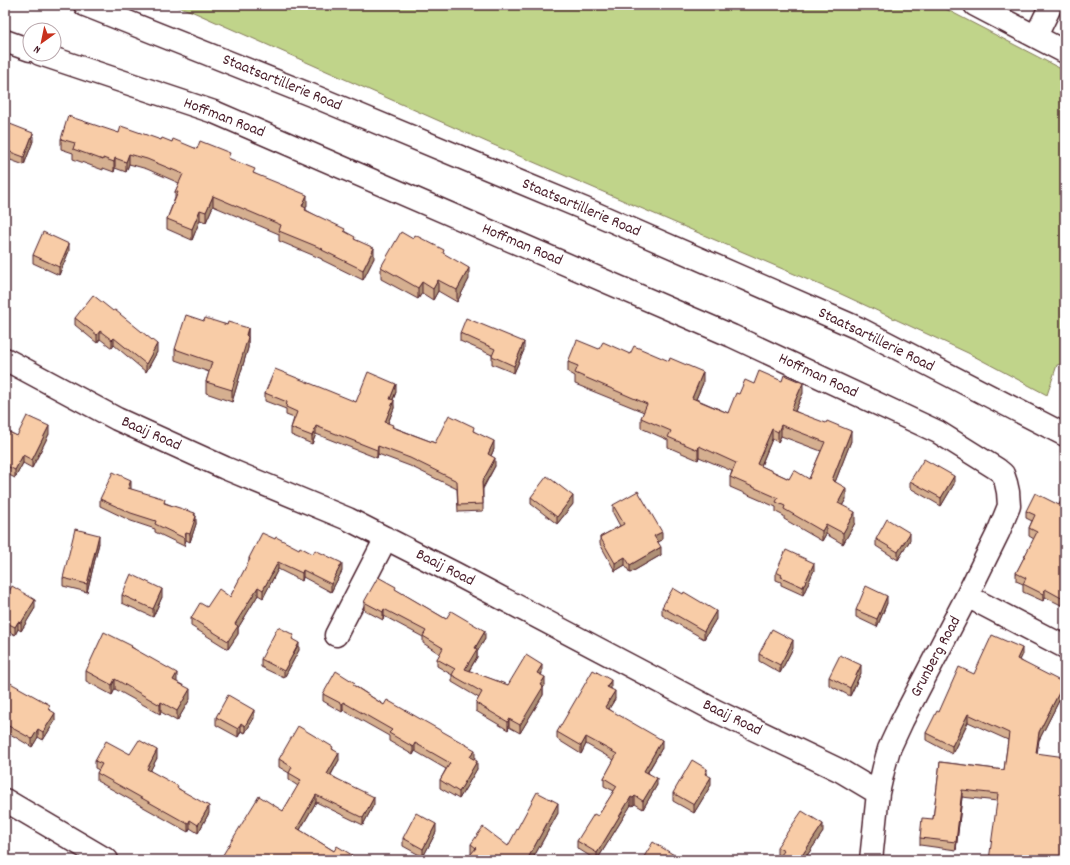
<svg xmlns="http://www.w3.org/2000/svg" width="1070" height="865" viewBox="0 0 1070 865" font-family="Dekko,sans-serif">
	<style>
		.green { fill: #c0d48a; stroke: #857a5a }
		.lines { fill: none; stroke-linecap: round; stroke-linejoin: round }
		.minor-casing { stroke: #4a1f2b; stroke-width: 25 }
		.tertiary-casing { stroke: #4a1f2b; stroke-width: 25 }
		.minor { stroke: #fff; stroke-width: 22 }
		.tertiary { stroke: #fff; stroke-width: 22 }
		.wall { fill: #d5af90; stroke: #4a1f2b; fill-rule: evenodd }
		.shaded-wall { fill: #ae8f75; stroke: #4a1f2b }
		.building { fill: #f8cca7; stroke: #4a1f2b; fill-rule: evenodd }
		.labels { text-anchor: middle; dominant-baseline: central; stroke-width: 3; stroke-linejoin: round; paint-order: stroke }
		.street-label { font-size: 16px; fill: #4a1f2b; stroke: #fff }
	</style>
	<rect width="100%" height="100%" fill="#fff"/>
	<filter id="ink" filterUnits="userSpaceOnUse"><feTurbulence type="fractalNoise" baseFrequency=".025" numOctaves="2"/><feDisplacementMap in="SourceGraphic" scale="8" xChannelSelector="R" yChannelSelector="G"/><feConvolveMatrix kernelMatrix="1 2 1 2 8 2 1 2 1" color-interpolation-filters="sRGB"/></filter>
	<g filter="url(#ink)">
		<!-- green -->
		<path class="green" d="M173 5H938L1065 71V363L1057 365 1047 395 968 353 841 294 489 143 191 11Z"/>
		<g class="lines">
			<!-- minor casing -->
			<g class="minor-casing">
				<path id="minor" d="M975 5 1065 52
					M1036 36 1051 5
					M5 41 30 50
					M40 54 214 112 732 336 938 432 997 469 1003 474 1006 483 1008 492 1009 506 998 533 967 596 902 721 889 749 884 767 878 793 871 860
					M5 359 117 419 225 468 348 519 456 574 716 711 841 771 878 793
					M967 596 1065 647
					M336 635 386 538
					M5 800 107 860"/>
			</g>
			<!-- tertiary casing -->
			<g class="tertiary-casing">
				<path id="tertiary" d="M85 5 316 97 585 209 860 329 1065 435"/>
			</g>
			<!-- minor -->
			<use href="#minor" class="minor"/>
			<!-- tertiary -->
			<use href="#tertiary" class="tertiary"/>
		</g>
		<!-- wall -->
		<path class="wall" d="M5 121 33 141 24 165 5 158Z
			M119 133 172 142 197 149 230 159 307 205 306 207V210L345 232 355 239 374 258 363 280 322 260V259L279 241V234L213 206 206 222 200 220 192 240 167 229V219L175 198V192L179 183 147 169 129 164 126 172 115 168 114 172 103 168V170L73 159V153L61 149V139Z
			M413 239 444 254 469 279 457 302 438 291 433 300 422 293 418 299 381 279V267Z
			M69 251 59 275 33 263V255Z
			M75 318 157 352 146 372 114 345 112 348 100 339 97 343 75 325Z
			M204 321 248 328V348L232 402 206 393V382L209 372 175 360V349Z
			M460 333 524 350 514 373 492 364V355L460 341Z
			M599 349 630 354 703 383 696 399 728 413 739 394 754 384 803 393 795 411 851 441 835 482 846 499 842 506 855 523 843 544 826 534 822 541 784 519V516L776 512V507L730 487V477L732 471 699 457 698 460 668 447V440L641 428V418L644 412 575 384V376L568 372V362ZM781 436 821 451 809 479H789L761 466 772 439 778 442Z
			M396 392 393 400 394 408 388 423 393 427 435 443 474 431 494 449 491 456 495 466 483 489V511L458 512 457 489 410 466 378 454 377 458 316 434 312 444 291 435V428L294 418 286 415V409L265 401V393L356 402Z
			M5 430 17 436 49 434 32 468 23 463 15 478 5 473Z
			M910 481 954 484 941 506 910 488Z
			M131 489 195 515 196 524 190 542 186 540 184 546 155 532V529L131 521 100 506V499Z
			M1065 493V607L1045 597 1043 601 1023 592V584L1016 581V573L1034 539 1029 536V528L1032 521 1026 518V511L1059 505Z
			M531 497 573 504 557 524 531 504Z
			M613 505 662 540 658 542 661 555 630 573 625 565 615 571 600 544V537L620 526 613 513Z
			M275 539 342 571 331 592 303 577 302 581 278 569 263 598 258 595 238 628V634L228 649 191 626V618L207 607 230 597 249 563V558Z
			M876 539 910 540 898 560 876 546Z
			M99 543 87 592 63 586V578Z
			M814 570 803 595 781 585V582L776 580V572Z
			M396 590 446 619 485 639 477 652V657L469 671 508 685 542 673 541 675 545 685 543 688V695L520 733 509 727 508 730 476 711V703L479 698 452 682V675L437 666V659L440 654 423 643V637L384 616 383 620 364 610V602Z
			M122 595 162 597 153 617 122 603Z
			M5 599 35 608 21 631 18 629 15 635 5 629Z
			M887 603 877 627 856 617V610Z
			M662 607 716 619 704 639 662 615Z
			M294 640 299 650 284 678 261 667V659Z
			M132 647 177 683 190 699 177 721 161 712 160 714 115 689 112 695 86 681V671Z
			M793 648 780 673 759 661V654Z
			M1022 656 1020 660 1064 691 1039 740 997 801 962 797 956 850 920 845V838L933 819 940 762 1004 770 1008 740 968 722 952 754 926 740V733L939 712Z
			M861 673 850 696 829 685V677Z
			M5 680 50 710 55 721 43 740 38 737 32 747 5 731Z
			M355 686 384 705 475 757 474 759 477 769 459 799 440 788V780L446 769 415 751 413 755 389 741V736L343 710 342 712 323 701V694Z
			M611 688 615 699 609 709 662 748 648 772 657 785 643 809 635 804 633 806 631 805 597 860H596L577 848V841L598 816 614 791 604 786V778L614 760 586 744 581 754 557 739V732Z
			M216 717 254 718 245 733 241 731 238 737 216 725Z
			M333 749 339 760 331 775 374 804 363 825 316 802 300 830 334 851 352 860H221V858L283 811 298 786 289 780V773L279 767V759Z
			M130 754 157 758 150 771 178 788 209 813 198 833 190 828 188 832 97 781V773L99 770 95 768V761Z
			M707 775 711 785 694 813 673 801V793Z
			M558 813 532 860H466L471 854V844L508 846Z
			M436 832 423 857 403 846V838Z
			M823 832 804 860H781V857L777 855V847Z"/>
		<!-- shaded-wall -->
		<path class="shaded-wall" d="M33 133V141L24 165V157Z
			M129 154V164L126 172V162Z
			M115 158V168L114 172V162Z
			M307 195V205L302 216V206Z
			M213 196V206L206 222V212Z
			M200 210V220L192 240V229Z
			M69 244V251L59 275V267Z
			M374 248V258L363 280V270Z
			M469 268V279L457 302V290Z
			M438 280V291L433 300V289Z
			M422 282V293L418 299V288Z
			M248 328V348L232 402V390Z
			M100 331V339L97 343V335Z
			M114 338V345L112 348V340Z
			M524 342V350L514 373V366Z
			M157 344V352L146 372V364Z
			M703 372V383L692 408V398Z
			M803 383V393L791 420V410Z
			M396 384V392L390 406V399Z
			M394 400V408L385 430V422Z
			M781 425V436L778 442V432Z
			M49 426V434L32 468V460Z
			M316 426V434L312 444V436Z
			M772 429V439L757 475V464Z
			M851 431V441L832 490V480Z
			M494 441V449L488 462V454Z
			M378 446V454L377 458V450Z
			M699 446V457L698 460V450Z
			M23 455V463L15 478V470Z
			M495 458V466L482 489V482Z
			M954 476V484L941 506V498Z
			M131 480V488L128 495V488Z
			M846 488V499L838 513V503Z
			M573 496V504L557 524V517Z
			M855 512V523L843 544V533Z
			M195 513V519L196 516V524L190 542V534Z
			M826 524V534L822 541V531Z
			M662 532V540L654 544V536Z
			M186 533V540L184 546V538Z
			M910 533V540L898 560V552Z
			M99 535V543L87 592V584Z
			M661 547V555L630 573V565Z
			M625 557V565L615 571V563Z
			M278 562V569L263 598V590Z
			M342 563V571L331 592V584Z
			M814 563V570L803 595V587Z
			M303 570V577L302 581V573Z
			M258 587V595L238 628V634L228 649V641L235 624Z
			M162 589V597L153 617V609Z
			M1045 589V597L1043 601V594Z
			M887 596V603L877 627V619Z
			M35 600V608L21 631V623Z
			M384 609V616L383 620V612Z
			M716 611V619L704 639V631Z
			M18 622V629L15 635V627Z
			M485 631V639L477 652V657L465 677V669L475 648Z
			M793 640V648L780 673V665Z
			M299 643V650L284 678V671Z
			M1022 648V656L1017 666V659Z
			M542 665V673L537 681V673Z
			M861 665V673L850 696V688Z
			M177 673V683L173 680Z
			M545 677V685L543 688V695L520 733V725L540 685Z
			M115 679V689L112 695V685Z
			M611 680V688L607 694V687Z
			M1064 683V691L1039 740 1036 761V753L1039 732Z
			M190 689V699L177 721V711Z
			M615 691V699L605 715V707Z
			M161 702V712L160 714V705Z
			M343 702V710L342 712V704Z
			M254 710V718L245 733V726Z
			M55 713V721L43 740V732Z
			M968 714V722L952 754V746Z
			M509 719V727L508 730V722Z
			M241 723V731L238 737V729Z
			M38 729V737L32 747V739Z
			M586 737V744L581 754V746Z
			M662 740V748L644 778V771Z
			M415 743V751L413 755V747Z
			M157 750V758L147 777V769Z
			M475 750V757L470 765V757Z
			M339 753V760L327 781V774Z
			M477 761V769L459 799V792Z
			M707 769V777L705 774Z
			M711 777V785L694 813V805Z
			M657 778V785L643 809V801Z
			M962 790V797L956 850V842Z
			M316 795V802L297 835V828Z
			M635 796V804L633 806V798Z
			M374 797V804L363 825V818Z
			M631 797V805L597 860V853Z
			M558 803V813L532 860H527Z
			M209 806V813L198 833V825Z
			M190 820V828L188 832V824Z
			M436 824V832L423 857V849Z
			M823 824V832L804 860H799Z
			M352 855V860H349Z"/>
		<!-- building -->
		<path class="building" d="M68 116 119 133 121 126 161 140 162 138 172 142 173 139 197 149 200 141 230 153 228 158 255 169 253 173 307 195 302 206 306 208 305 210 345 229 344 231 355 237 354 239 374 248 363 270 322 250 323 249 279 231 281 225 213 196 206 212 200 210 192 229 167 219 178 192H175L183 174 147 159 129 154 126 162 115 158 114 162 103 158V160L73 149 75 143 61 139Z
			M5 121 10 124 33 133 24 157 5 150Z
			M43 232 69 244 59 267 33 255Z
			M401 232 413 239 415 235 444 250 443 253 469 268 457 290 438 280 433 289 422 282 418 288 381 267Z
			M93 295 113 311 115 310 157 344 146 364 114 338 112 340 100 331 97 335 75 318Z
			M186 315 204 321 205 318 227 325 228 322 248 328 246 335 248 337 232 390 206 382 212 362 175 349Z
			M466 318 524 342 514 366 492 356 495 349 460 333Z
			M577 340 599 349 603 342 630 354 634 346 669 361 670 358 703 372 692 398 728 413 736 393 739 394 745 380 754 384 759 371 782 381 784 375 803 383 791 410 826 423 827 421 851 431 832 480 846 488 838 503 855 512 843 533 826 524 822 531 784 509 785 506 776 502 778 498 730 477 736 463 699 446 698 450 668 437 671 431 641 418 647 404 575 373 578 366 568 362ZM781 425 825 442 809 479 794 470 789 479 757 464 772 429 778 432Z
			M275 369 356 402 368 372 396 384 390 399 394 400 385 422 393 425 392 427 435 443 449 415 474 427 473 431 494 441 488 454 495 458 482 482 483 504 458 505 457 481 410 458 378 446 377 450 316 426 312 436 291 428 297 412 286 407 287 402 265 393Z
			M27 416 49 426 32 460 23 455 15 470 5 465V430L17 436Z
			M924 459 954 476 941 498 910 481Z
			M113 472 131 480 128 488 165 499 164 503 195 513 194 515 196 516 190 534 186 533 184 538 155 524 156 521 131 513 100 499Z
			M547 476 573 496 557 517 531 497Z
			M638 491 662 532 654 536 661 547 630 565 625 557 615 563 600 537 624 524 613 505Z
			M1035 493 1059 505 1065 493V600L1045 589 1043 594 1023 584 1026 578 1016 573 1037 532 1029 528 1035 515 1026 511Z
			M887 519 910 533 898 552 876 539Z
			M75 529 99 535 87 584 63 578Z
			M262 533 275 539 276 537 299 549 300 547 313 554 315 550 342 563 331 584 303 570 302 573 278 562 263 590 258 587 235 624 238 626 228 641 191 618 200 603 207 607 219 589 230 597 250 559 249 558Z
			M786 550 814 563 803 587 781 577 782 575 776 572Z
			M131 574 162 589 153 609 122 595Z
			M378 577 396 587 395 589 446 619 451 611 485 631 475 648 477 649 465 669 508 685 526 655 542 665 537 673 545 677 540 685 543 687 520 725 509 719 508 722 476 703 482 692 452 675 455 669 437 659 443 648 423 636 426 631 384 609 383 612 364 602Z
			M12 586 35 600 21 623 18 622 15 627 5 622V599Z
			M866 586 887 596 877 619 856 610Z
			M673 588 683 594 684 592 716 611 704 631 662 607Z
			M278 627 294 635 292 639 299 643 284 671 261 659Z
			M772 629 793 640 780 665 759 654Z
			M104 632 132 646 131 647 177 673 173 680 190 689 177 711 161 702 160 705 115 679 112 685 86 671Z
			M992 635 1022 648 1017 659 1064 683 1039 732 1036 753 1065 757V860H989L998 794 962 790 956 842 920 838 922 818 933 819 940 762 1004 770 1009 733 968 714 952 746 926 733 937 711 939 712 959 667 974 674Z
			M840 655 861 665 850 688 829 677Z
			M593 670 611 680 607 687 615 691 605 707 662 740 644 771 657 778 643 801 635 796 633 798 631 797 597 853 577 841 594 814 598 816 617 786 604 778 617 754 586 737 581 746 557 732Z
			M336 671 355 683 353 685 384 705 387 700 475 750 470 757 477 761 459 792 440 780 450 763 415 743 413 747 389 733 392 730 343 702 342 704 323 694Z
			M5 680 50 705 48 709 55 713 43 732 38 729 32 739 5 724Z
			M228 695 254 710 245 726 241 723 238 729 216 717Z
			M298 726 333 747 332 749 339 753 327 774 374 797 363 818 316 795 297 828 334 851 337 846 352 855 349 860H225L221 858 259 796 283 811 301 780 289 773 292 767 279 759Z
			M139 740 157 750 147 769 178 786 177 788 209 806 198 825 190 820 188 824 97 773 102 764 95 761 106 741 130 754Z
			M692 760 707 769 705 774 711 777 694 805 673 793Z
			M537 792 558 803 527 860H466L476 848 471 844 483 827 508 846Z
			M802 811 823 824 799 860H789L781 855 784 851 777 847Z
			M416 813 436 824 423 849 403 838Z
			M653 842 679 858 677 860H642Z"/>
	</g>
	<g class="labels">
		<!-- street labels -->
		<g class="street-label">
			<text transform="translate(282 83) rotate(22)">Staatsartillerie Road</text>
			<text transform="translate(224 118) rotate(21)">Hoffman Road</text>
			<text transform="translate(581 208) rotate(23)">Staatsartillerie Road</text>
			<text transform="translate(522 245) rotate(23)">Hoffman Road</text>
			<text transform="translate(876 340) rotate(26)">Staatsartillerie Road</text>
			<text transform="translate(818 376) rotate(25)">Hoffman Road</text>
			<text transform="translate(151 434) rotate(24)">Baaij Road</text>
			<text transform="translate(445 568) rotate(27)">Baaij Road</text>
			<text transform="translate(936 657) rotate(-62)">Grunberg Road</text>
			<text transform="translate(732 718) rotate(26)">Baaij Road</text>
		</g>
	</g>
	<!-- margin -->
	<rect width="1070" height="865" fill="none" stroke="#fff" stroke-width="20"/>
	<rect x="10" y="10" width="1050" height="845" fill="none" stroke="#4a1f2b" stroke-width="1.5" filter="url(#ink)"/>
	<!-- north arrow -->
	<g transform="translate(42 42) rotate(213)"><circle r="19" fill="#ffffff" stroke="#b7a5aa"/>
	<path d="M0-3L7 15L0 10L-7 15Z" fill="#c8321e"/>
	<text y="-6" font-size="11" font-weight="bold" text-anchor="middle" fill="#4a1f2b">N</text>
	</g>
</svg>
